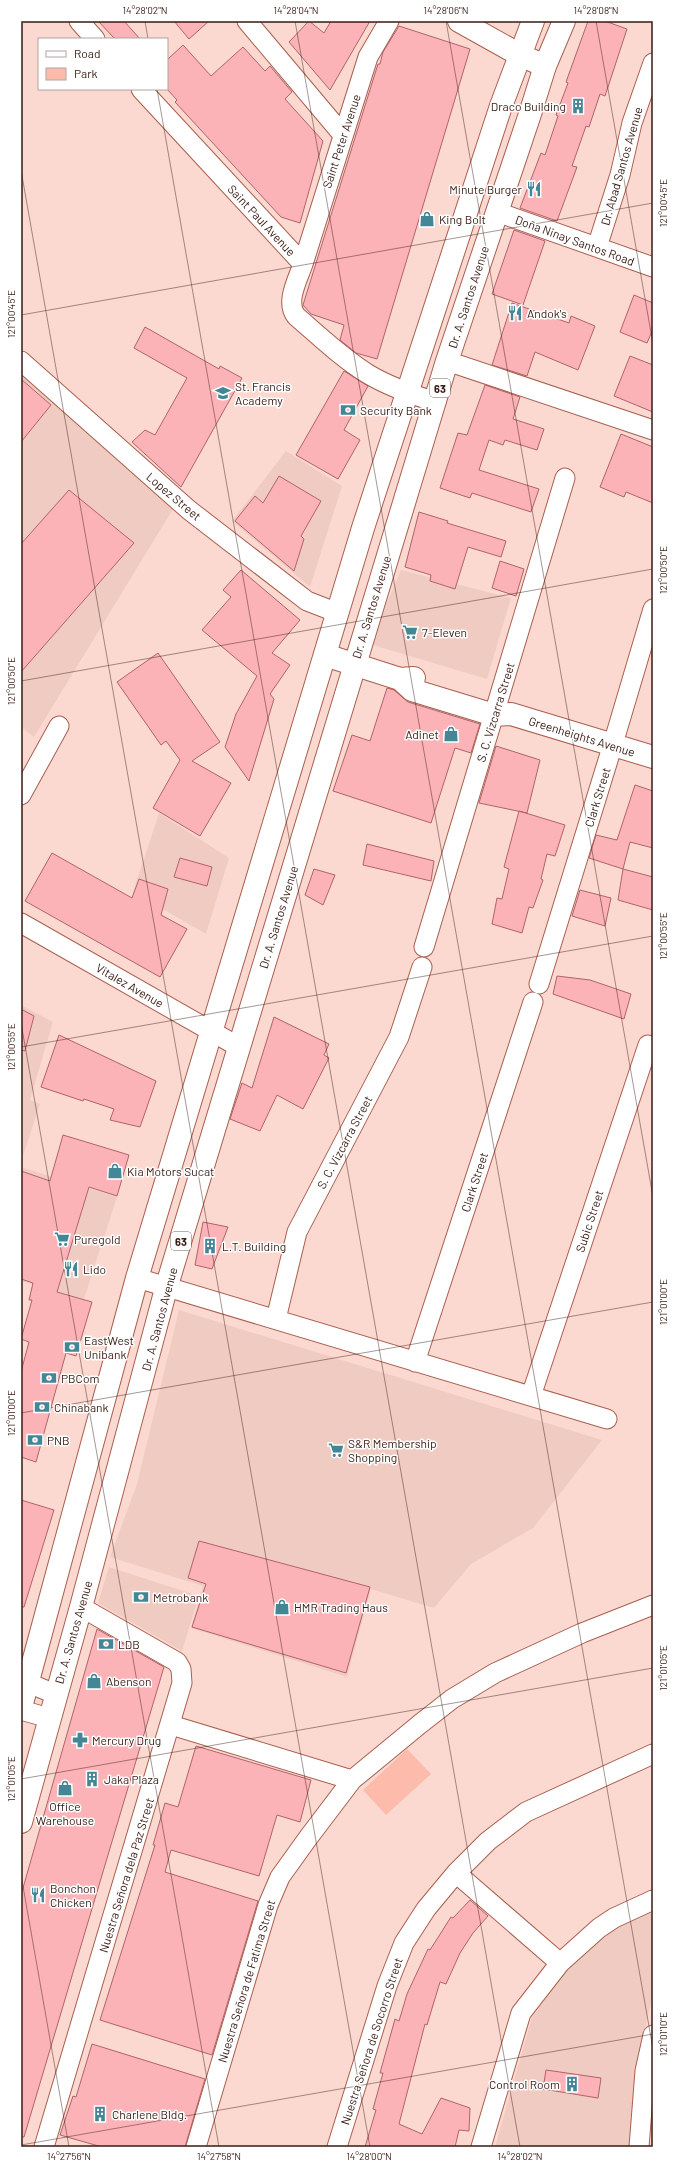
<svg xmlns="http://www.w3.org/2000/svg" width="674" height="2168" viewBox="0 0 674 2168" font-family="Barlow,sans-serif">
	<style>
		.built { fill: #f0cbc1 }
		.green { fill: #fdbbab }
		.building { fill: #fcb3b8; stroke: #b0636a }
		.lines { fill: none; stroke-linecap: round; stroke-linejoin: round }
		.street-casing { stroke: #a95f4e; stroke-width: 21 }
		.secondary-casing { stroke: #a95f4e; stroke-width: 24 }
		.primary-casing { stroke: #a95f4e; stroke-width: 24 }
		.street { stroke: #fff; stroke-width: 19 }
		.secondary { stroke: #fff; stroke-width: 22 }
		.primary { stroke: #fff; stroke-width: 22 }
		.ticks { fill: none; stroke: #391b14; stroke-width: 1; stroke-opacity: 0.45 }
		.labels { text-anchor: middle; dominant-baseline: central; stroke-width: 3; stroke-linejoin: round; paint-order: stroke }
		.shield { fill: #fff; stroke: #745f5a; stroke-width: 1 }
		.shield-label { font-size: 11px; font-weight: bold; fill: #391b14 }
		.poi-label { font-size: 12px; fill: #391b14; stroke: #fff; text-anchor: start }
		.street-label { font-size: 12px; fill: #391b14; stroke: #fff }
		.neatline { fill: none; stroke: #391b14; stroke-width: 1.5 }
		.ticks-label { font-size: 10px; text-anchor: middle; fill: #391b14 }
	</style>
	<rect width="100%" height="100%" fill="#fbd9d1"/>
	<!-- built -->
	<path class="built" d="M21 368 176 504 34 737 21 727Z
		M286 451 342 486 310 587 232 521Z
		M401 570 511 598 487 679 373 645 386 605Z
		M159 813 229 858 206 934 133 892Z
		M21 1005 53 1022 30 1100 40 1104 21 1162Z
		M21 1167 117 1197 84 1299 21 1281Z
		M179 1310 602 1440 533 1528 471 1564 434 1608 371 1589 347 1677 191 1628 203 1586 110 1557 137 1484Z
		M109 1567 199 1596 182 1651 98 1603Z
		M653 1912V1994L637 2063 629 2147H495L532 2017 570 1966 605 1935 633 1917Z"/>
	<!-- green -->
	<path class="green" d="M407 1749 431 1774 386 1815 363 1790Z"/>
	<!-- building -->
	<path class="building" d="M98 21H124L140 39H115Z
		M174 21H209L189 39Z
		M309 21 324 33 331 21H370L330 90 289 42Z
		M588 21H605L627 29 605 96 600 94 589 127 586 126 572 166 577 167 557 221 520 208 541 153 545 155 558 116 556 115 568 83 566 82Z
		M399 26 470 49 377 359 356 353 340 340 344 325 311 314 303 305 378 64H380L383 52Z
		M183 45 211 76 243 47 265 71 270 66 292 92 285 99 323 141 300 223 281 217 175 102 177 100 167 89V60Z
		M514 230 545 241 523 305 492 294Z
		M634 295 653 303V329L647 343 620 332Z
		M512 303 569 323 571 316 595 326 578 370 535 352 527 376 492 365Z
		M145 327 219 369 220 366 242 378 181 487 132 442 145 430 155 435 187 378 134 348Z
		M630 356 653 365V412L614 396Z
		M344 371 368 386 344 430 360 440 338 479 296 455Z
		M21 379 51 405 21 442Z
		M485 385 520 397 513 419 544 429 537 450 505 440 503 445 489 440 479 470 539 489 531 512 472 493 470 498 440 488 458 433 467 435Z
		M621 434 653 447V503L626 492 624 497 600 487Z
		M279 476 321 501 301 536 304 539 294 571 235 521 255 496 263 503Z
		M69 490 134 543 21 672V544Z
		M419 512 448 521 447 523 506 541 501 557 468 547 455 589 430 581 431 575 405 567Z
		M500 561 524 569 516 596 492 588Z
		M241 570 300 620 272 653 290 665 270 694 274 699 249 781 225 747 236 714 257 676 202 630 231 597 223 590Z
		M158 653 220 742 192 761 231 783 200 836 153 808 180 760 166 741 161 745 117 682Z
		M387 688 394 690 408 702 480 724 471 753 455 748 431 823 333 791 352 735 370 741Z
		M496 746 540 760 527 813 479 803Z
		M635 785 653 791V848L630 842 623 869 589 858 596 835 617 840Z
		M519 811 565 825 555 856 547 854 541 879 543 880 533 908 529 907 522 933 492 924 497 898 502 899 509 869 504 867Z
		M367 844 434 861 431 881 363 865Z
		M52 853 132 898 139 879 168 889 161 915 187 929 160 977 25 901Z
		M180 858 212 867 207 886 174 877Z
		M314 869 335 875 323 905 305 895Z
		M623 869 653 877V910L618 900Z
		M580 890 611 898 605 926 572 916Z
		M557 976 590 980 631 994 624 1019 553 994Z
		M21 1009 34 1016 25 1051 21 1050Z
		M274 1017 329 1044 324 1055 329 1058 303 1109 277 1095 260 1131 230 1119 242 1083 252 1088Z
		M59 1035 156 1081 140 1127 110 1120 114 1109 84 1099 83 1101 41 1087Z
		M63 1135 129 1155 117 1196 89 1187 57 1292 92 1302 76 1356 66 1353 36 1462 21 1457V1372L29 1342 21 1339 32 1300H29L33 1283 21 1279V1171L50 1181Z
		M203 1222 228 1227 212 1269 195 1265Z
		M21 1500 54 1510 24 1607H21Z
		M199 1541 370 1587 346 1673 192 1627 206 1584 188 1578Z
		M97 1629 164 1667 24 2137H21V1895Z
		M196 1746 311 1780 300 1822 277 1815 259 1876 171 1850 165 1872 258 1901 212 2055 100 2020 155 1845H153L165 1803 178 1807Z
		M470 1900 488 1916 473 1933 460 1953 446 1984 440 1982 427 2025 425 2024 399 2124 422 2134 441 2098 470 2108 469 2131 459 2130 455 2147H365L376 2110 373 2109 383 2073H380L395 2019 399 2021 407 1994 428 1949 430 1950 451 1917 453 1918Z
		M92 2044 205 2079 185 2147H102L60 2135 73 2096 76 2097Z
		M546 2070 601 2078 598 2098 543 2089Z"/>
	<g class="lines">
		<!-- street casing -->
		<g class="street-casing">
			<path id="street" d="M79 21 95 39
				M247 21 343 135
				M141 89 303 264C298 279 285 302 296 316 319 336 342 358 368 374 388 386 413 395 436 402
				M497 212 653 267
				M597 247 620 175 632 123 653 63
				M303 264 368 57 389 21
				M21 361 189 510 307 601 338 613
				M447 361 653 430
				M21 795 59 726
				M21 923 239 1047
				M424 947 565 478
				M539 984 613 744 653 609
				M137 1278 607 1419
				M276 1319 297 1232 399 1037 422 967
				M415 1362 533 1002
				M531 1396 648 1045
				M21 1680 55 1694
				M21 1710 49 1718
				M171 1725 352 1780
				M456 1873 560 1963
				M44 2147 182 1683 181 1669 177 1662 81 1607
				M196 2147 268 1905 280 1877 308 1838 352 1780 420 1724 452 1699 495 1673 582 1633 653 1605
				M337 2147 387 1986 404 1943 426 1909 456 1873 488 1841 526 1812 653 1754
				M481 2147 521 2013 560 1963 599 1928 614 1918 653 1900
				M639 2147 645 2071 653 2035"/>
		</g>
		<!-- secondary casing -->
		<g class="secondary-casing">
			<path id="secondary" d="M459 21 520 55 545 66
				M325 655 400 679 414 678
				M400 679 412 690 494 715 511 714 653 757"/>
		</g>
		<!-- primary casing -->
		<g class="primary-casing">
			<path id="primary" d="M21 1707 137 1278 363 528 501 106 533 21
				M21 1822 81 1607 167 1285 447 361 530 114 545 66 564 21"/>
		</g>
		<!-- street -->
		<use href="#street" class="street"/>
		<!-- secondary -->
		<use href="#secondary" class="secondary"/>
		<!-- primary -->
		<use href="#primary" class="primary"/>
	</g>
	<!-- ticks -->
	<path class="ticks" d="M145 21 148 39M295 21 653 2049M446 21 653 1197M596 21 653 344M157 89 520 2147M21 170 370 2147M21 315 653 203M21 681 653 569M21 1023 219 2147M21 1047 653 936M21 1413 653 1302M21 1779 653 1668M21 1875 69 2147M21 2145 653 2034"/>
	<!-- icons -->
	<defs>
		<g id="building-bare" transform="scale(1.2)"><path d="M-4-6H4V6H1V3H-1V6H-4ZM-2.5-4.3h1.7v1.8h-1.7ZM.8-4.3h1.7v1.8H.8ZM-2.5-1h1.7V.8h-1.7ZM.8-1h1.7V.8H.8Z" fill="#438696" stroke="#fff" stroke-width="2.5" paint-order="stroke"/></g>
		<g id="restaurant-bare" transform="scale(1.2)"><path d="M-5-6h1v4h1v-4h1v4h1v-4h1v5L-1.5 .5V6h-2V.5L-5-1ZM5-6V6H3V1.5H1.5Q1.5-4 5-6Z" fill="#438696" stroke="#fff" stroke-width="2.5" paint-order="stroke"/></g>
		<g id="shop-bare" transform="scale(1.2)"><path d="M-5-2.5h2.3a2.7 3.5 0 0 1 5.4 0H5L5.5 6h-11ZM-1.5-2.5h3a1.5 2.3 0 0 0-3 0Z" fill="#438696" stroke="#fff" stroke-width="2.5" paint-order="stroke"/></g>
		<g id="school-bare" transform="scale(1.2)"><path d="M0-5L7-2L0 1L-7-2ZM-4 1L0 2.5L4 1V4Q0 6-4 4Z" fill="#438696" stroke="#fff" stroke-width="2.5" paint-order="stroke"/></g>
		<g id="bank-bare" transform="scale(1.2)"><path d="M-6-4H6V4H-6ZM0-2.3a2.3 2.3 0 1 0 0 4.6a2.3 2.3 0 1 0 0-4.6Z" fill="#438696" stroke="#fff" stroke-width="2.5" paint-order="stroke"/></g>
		<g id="supermarket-bare" transform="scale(1.2)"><path d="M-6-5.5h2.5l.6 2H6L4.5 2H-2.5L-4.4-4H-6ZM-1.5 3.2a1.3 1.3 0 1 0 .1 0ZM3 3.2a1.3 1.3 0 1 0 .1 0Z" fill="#438696" stroke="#fff" stroke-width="2.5" paint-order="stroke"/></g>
		<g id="pharmacy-bare" transform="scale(1.2)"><path d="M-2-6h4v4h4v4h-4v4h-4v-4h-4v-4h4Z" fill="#438696" stroke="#fff" stroke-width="2.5" paint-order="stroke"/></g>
	</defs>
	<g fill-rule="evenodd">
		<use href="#building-bare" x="578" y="106"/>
		<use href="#restaurant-bare" x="534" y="189"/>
		<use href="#shop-bare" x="427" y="219"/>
		<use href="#restaurant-bare" x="515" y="313"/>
		<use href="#school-bare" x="223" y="393"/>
		<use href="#bank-bare" x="348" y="410"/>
		<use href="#supermarket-bare" x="410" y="632"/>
		<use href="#shop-bare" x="451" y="734"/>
		<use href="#shop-bare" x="115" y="1171"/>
		<use href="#supermarket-bare" x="62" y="1239"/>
		<use href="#building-bare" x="210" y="1246"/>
		<use href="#restaurant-bare" x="71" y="1269"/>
		<use href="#bank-bare" x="72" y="1347"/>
		<use href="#bank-bare" x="49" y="1378"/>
		<use href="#bank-bare" x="42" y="1407"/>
		<use href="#bank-bare" x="35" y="1440"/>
		<use href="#supermarket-bare" x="336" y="1450"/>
		<use href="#bank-bare" x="141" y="1597"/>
		<use href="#shop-bare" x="282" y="1607"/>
		<use href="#bank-bare" x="106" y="1644"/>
		<use href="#shop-bare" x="94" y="1681"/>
		<use href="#pharmacy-bare" x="80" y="1740"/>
		<use href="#building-bare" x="92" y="1779"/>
		<use href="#shop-bare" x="65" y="1788"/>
		<use href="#restaurant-bare" x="38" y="1895"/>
		<use href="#building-bare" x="572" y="2084"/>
		<use href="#building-bare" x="100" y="2114"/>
	</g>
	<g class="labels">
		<!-- shield labels -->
		<g class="shield">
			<rect x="430" y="379" width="20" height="18" rx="3"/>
			<rect x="171" y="1232" width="20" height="18" rx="3"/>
		</g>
		<g class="shield-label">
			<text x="440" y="388">63</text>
			<text x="181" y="1241">63</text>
		</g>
		<!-- poi labels -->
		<g class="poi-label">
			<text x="566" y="106" text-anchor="end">Draco Building</text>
			<text x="522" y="189" text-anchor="end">Minute Burger</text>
			<text x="439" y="219">King Bolt</text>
			<text x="527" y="313">Andok's</text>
			<text x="235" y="386">St. Francis<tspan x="235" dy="14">Academy</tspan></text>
			<text x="360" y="410">Security Bank</text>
			<text x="422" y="632">7-Eleven</text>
			<text x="439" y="734" text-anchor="end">Adinet</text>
			<text x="127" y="1171">Kia Motors Sucat</text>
			<text x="74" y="1239">Puregold</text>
			<text x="222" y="1246">L.T. Building</text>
			<text x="83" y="1269">Lido</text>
			<text x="84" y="1340">EastWest<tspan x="84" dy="14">Unibank</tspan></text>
			<text x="61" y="1378">PBCom</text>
			<text x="54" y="1407">Chinabank</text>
			<text x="47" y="1440">PNB</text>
			<text x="348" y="1443">S&amp;R Membership<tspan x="348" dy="14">Shopping</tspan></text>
			<text x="153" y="1597">Metrobank</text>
			<text x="294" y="1607">HMR Trading Haus</text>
			<text x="118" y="1644">LDB</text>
			<text x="106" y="1681">Abenson</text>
			<text x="92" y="1740">Mercury Drug</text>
			<text x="104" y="1779">Jaka Plaza</text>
			<text x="65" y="1806" text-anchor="middle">Office<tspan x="65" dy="14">Warehouse</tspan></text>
			<text x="50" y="1888">Bonchon<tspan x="50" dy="14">Chicken</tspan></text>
			<text x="560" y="2084" text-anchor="end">Control Room</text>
			<text x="112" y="2114">Charlene Bldg.</text>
		</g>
		<!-- street labels -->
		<g class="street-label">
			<text transform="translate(341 141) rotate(-72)">Saint Peter Avenue</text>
			<text transform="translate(621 166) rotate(-74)">Dr. Abad Santos Avenue</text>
			<text transform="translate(262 220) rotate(47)">Saint Paul Avenue</text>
			<text transform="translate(575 240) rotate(20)">Doña Ninay Santos Road</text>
			<text transform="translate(468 297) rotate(-72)">Dr. A. Santos Avenue</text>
			<text transform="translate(174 496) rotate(40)">Lopez Street</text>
			<text transform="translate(371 607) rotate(-73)">Dr. A. Santos Avenue</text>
			<text transform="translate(495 712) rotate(-73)">S. C. Vizcarra Street</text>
			<text transform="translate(582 736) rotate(17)">Greenheights Avenue</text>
			<text transform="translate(597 797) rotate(-73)">Clark Street</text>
			<text transform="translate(278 917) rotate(-73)">Dr. A. Santos Avenue</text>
			<text transform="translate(130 985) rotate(30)">Vitalez Avenue</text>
			<text transform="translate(344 1142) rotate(-62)">S. C. Vizcarra Street</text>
			<text transform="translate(474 1182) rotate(-72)">Clark Street</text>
			<text transform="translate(589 1221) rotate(-72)">Subic Street</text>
			<text transform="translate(159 1319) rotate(-75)">Dr. A. Santos Avenue</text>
			<text transform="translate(73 1632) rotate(-74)">Dr. A. Santos Avenue</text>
			<text transform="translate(126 1875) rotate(-73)">Nuestra Señora dela Paz Street</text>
			<text transform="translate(246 1981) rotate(-73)">Nuestra Señora de Fatima Street</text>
			<text transform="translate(371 2041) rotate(-72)">Nuestra Señora de Socorro Street</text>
		</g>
	</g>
	<!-- border -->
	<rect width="674" height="2168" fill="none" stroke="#ffffff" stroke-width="44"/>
	<!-- legend -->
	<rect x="38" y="38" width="130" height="52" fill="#ffffff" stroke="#b0a4a1"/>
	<rect x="46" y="51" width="20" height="6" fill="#ffffff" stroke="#b0a4a1"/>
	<text x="74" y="58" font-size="12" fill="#391b14">Road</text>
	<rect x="46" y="68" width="20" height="12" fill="#fdbbab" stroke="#b0a4a1"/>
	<text x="74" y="78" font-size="12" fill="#391b14">Park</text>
	<rect x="22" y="22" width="630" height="2124" class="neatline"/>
	<g class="ticks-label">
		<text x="145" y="14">14°28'02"N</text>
		<text x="296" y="14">14°28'04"N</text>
		<text x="446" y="14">14°28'06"N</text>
		<text x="596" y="14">14°28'08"N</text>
		<text transform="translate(663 203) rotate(-90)" y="4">121°00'45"E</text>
		<text transform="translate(11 314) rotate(-90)" y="4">121°00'45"E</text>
		<text transform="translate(663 570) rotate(-90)" y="4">121°00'50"E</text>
		<text transform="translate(11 681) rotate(-90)" y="4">121°00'50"E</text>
		<text transform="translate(663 936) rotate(-90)" y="4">121°00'55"E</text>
		<text transform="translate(11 1047) rotate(-90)" y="4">121°00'55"E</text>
		<text transform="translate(663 1302) rotate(-90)" y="4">121°01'00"E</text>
		<text transform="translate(11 1413) rotate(-90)" y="4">121°01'00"E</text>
		<text transform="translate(663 1668) rotate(-90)" y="4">121°01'05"E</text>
		<text transform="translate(11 1779) rotate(-90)" y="4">121°01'05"E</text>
		<text transform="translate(663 2034) rotate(-90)" y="4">121°01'10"E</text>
		<text x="69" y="2160">14°27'56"N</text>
		<text x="219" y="2160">14°27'58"N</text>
		<text x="369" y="2160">14°28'00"N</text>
		<text x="520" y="2160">14°28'02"N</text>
	</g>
</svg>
